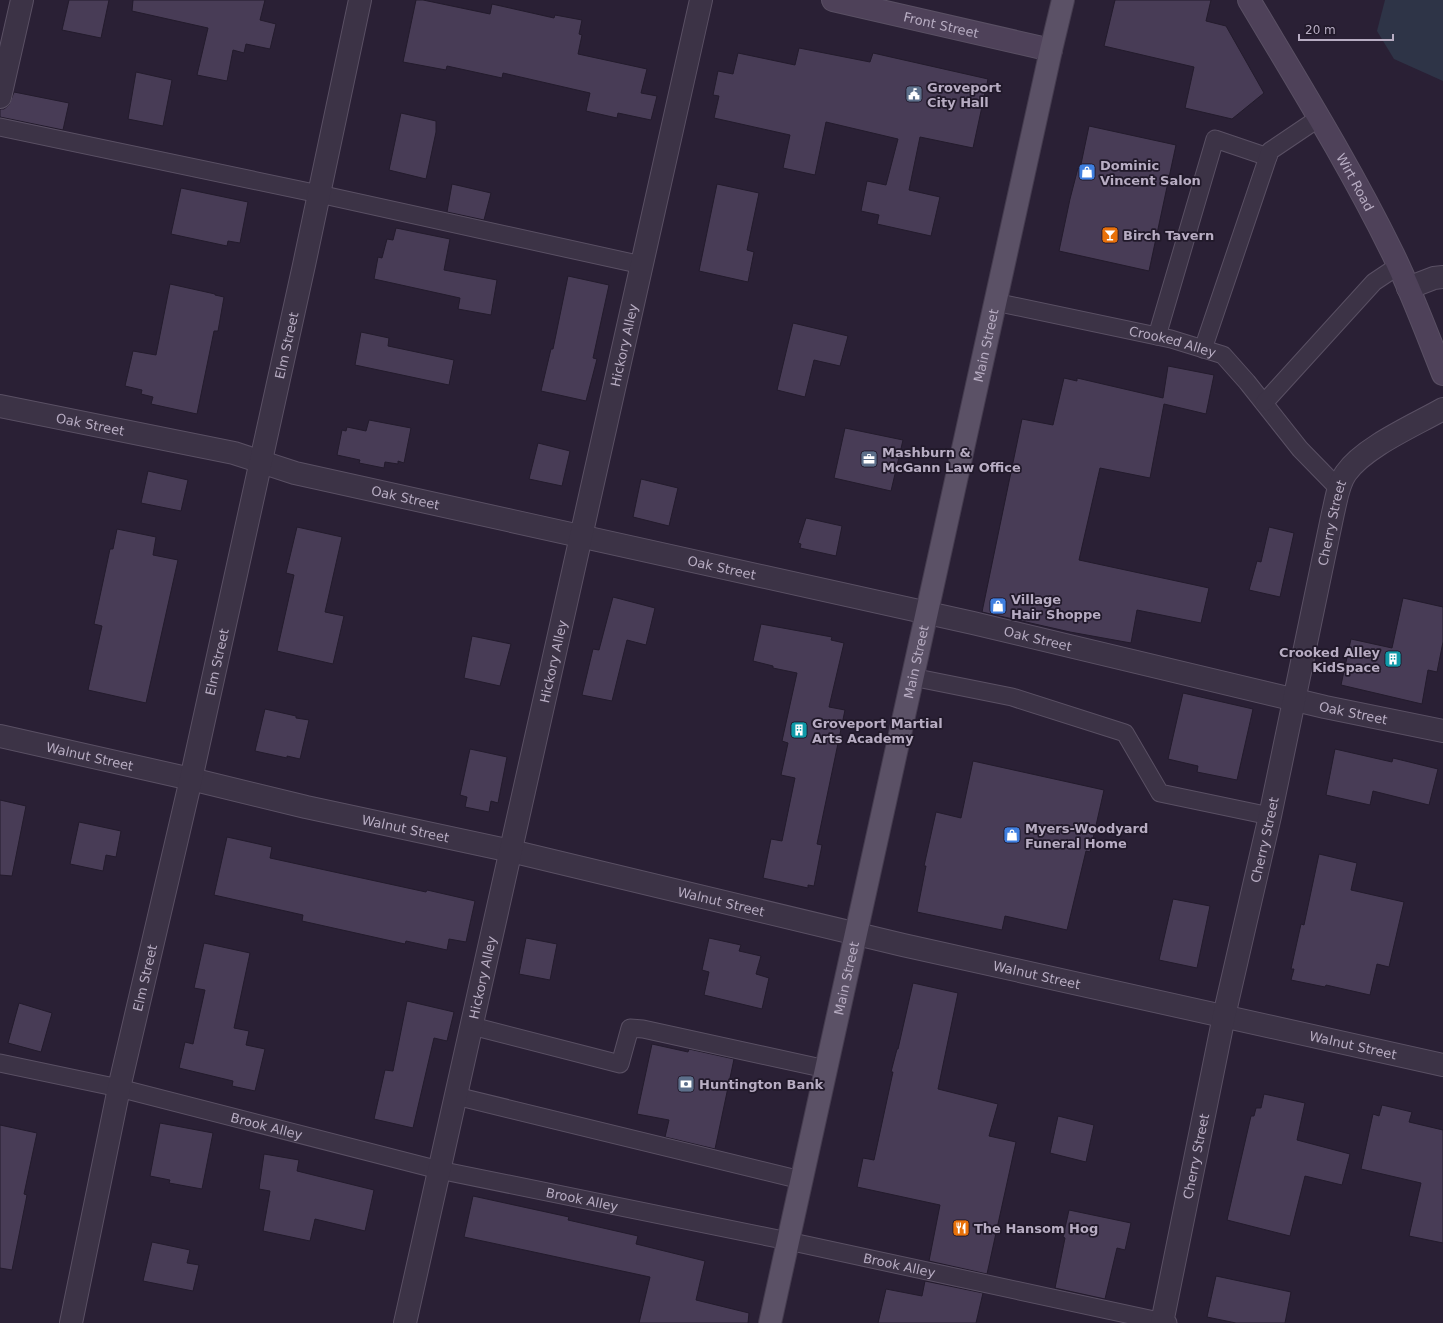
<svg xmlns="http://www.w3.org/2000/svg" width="1443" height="1323" viewBox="0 0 1443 1323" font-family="'DejaVu Sans',sans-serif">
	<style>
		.green { fill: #2e3447 }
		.building { fill: #483c56; stroke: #231b2c }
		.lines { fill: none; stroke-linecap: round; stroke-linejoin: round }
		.lane-casing { stroke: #5a5064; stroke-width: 19 }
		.street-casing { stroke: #5a5064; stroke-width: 24 }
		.secondary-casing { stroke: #5a5064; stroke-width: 24 }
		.primary-casing { stroke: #453c4f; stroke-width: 24 }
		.lane { stroke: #3c3346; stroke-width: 17 }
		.street { stroke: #3c3346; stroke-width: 22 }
		.secondary { stroke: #4e4159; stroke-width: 22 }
		.primary { stroke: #5b5166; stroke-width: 22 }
		.labels { text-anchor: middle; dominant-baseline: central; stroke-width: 3.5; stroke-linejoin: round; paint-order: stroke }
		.street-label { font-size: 13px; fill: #b8adc3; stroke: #21192a }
		.poi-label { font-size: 13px; font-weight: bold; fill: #b8adc3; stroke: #21192a; text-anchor: start }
	</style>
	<rect width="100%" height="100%" fill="#2a2035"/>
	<!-- green -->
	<path class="green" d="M1385 0H1443V81L1394 59 1377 31Z"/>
	<!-- building -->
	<path class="building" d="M69 0H109L101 38 62 30Z
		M133 0H265L260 20 276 24 270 49 246 44 244 53 233 50 227 81 197 75 208 28 132 11Z
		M416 0H423L490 14 492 4 554 18 555 15 582 20 579 34 582 35 578 54 647 69 641 93 657 96 651 120 618 113 617 118 586 111 590 93 503 73 502 78 447 66 446 70 403 62Z
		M1115 0H1211L1206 21 1226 26 1264 93 1232 119 1185 108 1194 67 1104 46Z
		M799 48 870 62 873 53 988 79 973 148 920 137 909 190 940 197 931 236 877 224 879 215 861 211 867 181 886 185 898 139 826 122 815 175 783 168 790 135 714 118 719 96 713 95 718 71 733 74 738 53 795 65Z
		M136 72 172 80 163 126 128 119Z
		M14 92 69 103 63 130 0 117V109H4L9 105Z
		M401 113 436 121V132L426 179 389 170Z
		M1089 126 1176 145 1149 271 1059 251 1070 199 1078 168 1080 169Z
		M452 184 491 193 484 220 447 212Z
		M717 184 759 193 747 250 754 252 748 282 699 271Z
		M181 188 248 202 240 243 228 241 227 246 171 234Z
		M396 228 450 239 444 270 497 280 491 315 458 309 460 298 374 279 378 257 382 258 387 239 393 240Z
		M568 276 609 285 593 358 597 359 586 401 541 391 551 349H553Z
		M170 284 215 294V295L224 297 218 331H214L197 414 151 404 153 397 141 394 142 390 125 386 133 351 156 355Z
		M793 323 848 336 840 366 814 360 805 397 777 390Z
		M361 332 389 338 388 346 454 360 449 385 355 365Z
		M1168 366 1214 375 1206 414 1164 404 1150 478 1100 468 1079 560 1209 588 1201 623 1137 610 1131 643 1070 632 982 612 1022 419 1053 425 1064 378 1077 381V378L1163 398Z
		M369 420 411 428 404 463 398 461V464L385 462 384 468 359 463 360 460 337 455 342 430 346 431 347 427 366 431Z
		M845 428 903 440 891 491 834 478Z
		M538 443 570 451 562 486 529 479Z
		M148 471 188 480 181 511 141 503Z
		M641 479 678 488 669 526 633 517Z
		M806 518 842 526 836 556 800 548 801 544 798 543Z
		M297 527 342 537 325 612 344 616 333 664 277 651 294 575 286 573Z
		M1269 527 1294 533 1280 597 1249 590 1257 561 1261 562Z
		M117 529 156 537 153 555 178 560 146 703 88 690 102 626 94 624 110 549H113Z
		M613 597 655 608 646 645 627 640 612 701 582 695 593 649 599 650Z
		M1403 598 1443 607V642L1437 672 1428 670 1422 704 1341 685 1351 639 1392 648Z
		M761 624 832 637 831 640 844 643 829 707 845 710 817 844 822 845 814 886 808 885V888L763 878 771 839 782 841 795 778 781 775 788 743 782 741 797 673 773 668V666L753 661Z
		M472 636 511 644 500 686 464 678Z
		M1183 693 1253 709 1237 780 1197 772 1198 766 1168 759Z
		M265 709 296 716V718L309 720 300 759 287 756V758L255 751Z
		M470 749 507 757 498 803 491 801 489 812 465 807 467 797 460 795Z
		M1335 749 1392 762 1393 758 1438 769 1429 805 1373 791 1370 805 1326 795Z
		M973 761 1104 790 1090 852 1086 851 1067 930 1005 916 1002 930 917 912 926 866H924L936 812 961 818Z
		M0 800 26 806 12 876 0 875Z
		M79 822 121 831 116 857 106 855 103 871 70 864Z
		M227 837 272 847 270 858 426 892 427 890 475 901 466 942 449 939 447 950 406 941 405 944 302 921 303 915 214 895Z
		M1319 854 1357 863 1351 890 1404 902 1389 967 1377 964 1370 995 1326 985 1325 987 1291 980 1294 969H1291L1301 924 1304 925Z
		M1173 899 1210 906 1197 968 1159 960Z
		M526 938 557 944 550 980 519 974Z
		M709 938 741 945 739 951 761 956 756 974 769 978 762 1009 704 995 709 972 702 970Z
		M204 943 250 953 234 1028 249 1031 246 1045 265 1049 255 1091 232 1086 233 1081 179 1068 185 1042 193 1044 205 990 194 988Z
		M913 983 958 993 938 1089 998 1104 989 1136 1016 1142 987 1274 929 1261 940 1205 857 1187 863 1158 874 1160 893 1072H891L897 1049H898Z
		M407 1001 454 1012 447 1041 434 1038 413 1128 374 1119 385 1070 393 1071Z
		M19 1003 52 1013 41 1052 8 1043Z
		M652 1044 688 1052 689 1049 734 1059 715 1149 665 1137 669 1120 637 1114Z
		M1264 1094 1305 1103 1297 1140 1350 1154 1342 1185 1305 1176 1290 1236 1227 1220 1251 1116H1254L1256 1108H1261Z
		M1382 1105 1412 1112 1409 1122 1443 1130V1243L1409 1236 1421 1183 1361 1169 1373 1114 1379 1116Z
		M1058 1116 1094 1125 1086 1162 1050 1153Z
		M160 1123 213 1133 202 1189 169 1183 170 1180 150 1176Z
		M0 1125 37 1133 24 1194 27 1195 12 1270 0 1268Z
		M264 1154 299 1160 297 1171 374 1190 365 1231 315 1219 310 1241 263 1231 270 1191 259 1189Z
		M473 1196 569 1217 568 1220 638 1236 636 1244 705 1261 696 1300 749 1313 748 1323H639L650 1277 464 1237Z
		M1069 1210 1131 1223 1125 1250 1117 1248 1105 1299 1055 1288 1065 1238 1063 1237Z
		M152 1242 190 1250 187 1263 199 1265 193 1291 143 1281Z
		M1216 1276 1291 1292 1285 1323H1236L1207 1317Z
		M925 1281 983 1293 976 1323H878L886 1289 922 1296Z"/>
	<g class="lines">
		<!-- lane casing -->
		<g class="lane-casing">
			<g id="lane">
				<path d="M0 127 319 194 642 265"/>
				<path id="s1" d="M995 302 1171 339 1223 355 1247 382 1300 449 1339 489"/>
				<path d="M1157 336 1215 139 1268 157"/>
				<path d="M1203 349 1270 151 1319 118"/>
				<path d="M1264 403 1374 282 1398 266"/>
				<path d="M912 677 1012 697 1125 733 1160 793 1270 816"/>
				<path d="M472 1026 620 1064 630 1028 643 1029 826 1069"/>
				<path id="s2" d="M0 1063 119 1088 439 1170 788 1241 1168 1323"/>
				<path d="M456 1096 801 1180"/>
			</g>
		</g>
		<!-- street casing -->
		<g class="street-casing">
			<g id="street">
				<path d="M0 97 22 0"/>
				<path d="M1408 288 1434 278 1443 277"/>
				<path id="s3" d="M0 406 234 453 295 473 973 623 1325 707 1443 731"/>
				<path id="s4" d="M0 736 191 779 306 807 511 851 903 945 1443 1065"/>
				<path id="s5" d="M71 1323 119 1088 191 779 304 265 360 0"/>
				<path id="s6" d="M405 1323 701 0"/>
				<path id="s7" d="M1162 1323 1224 1016 1270 816 1333 513C1336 501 1338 484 1346 473 1364 447 1415 425 1443 409"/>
			</g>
		</g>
		<!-- secondary casing -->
		<g class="secondary-casing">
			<g id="secondary">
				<path id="s8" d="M833 0 1051 50"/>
				<path id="s9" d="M1249 0C1299 84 1350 166 1393 254 1412 293 1427 334 1443 374"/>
			</g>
		</g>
		<!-- primary casing -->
		<g class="primary-casing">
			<g id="primary">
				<path id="s10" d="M770 1323 1051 50 1063 0"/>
			</g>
		</g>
		<!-- lane -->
		<use href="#lane" class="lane"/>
		<!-- street -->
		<use href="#street" class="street"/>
		<!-- secondary -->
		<use href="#secondary" class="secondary"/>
		<!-- primary -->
		<use href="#primary" class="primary"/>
	</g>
	<!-- icons -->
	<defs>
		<g id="civic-square" transform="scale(0.9)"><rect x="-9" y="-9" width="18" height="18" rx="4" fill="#5c6f8a" stroke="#21192a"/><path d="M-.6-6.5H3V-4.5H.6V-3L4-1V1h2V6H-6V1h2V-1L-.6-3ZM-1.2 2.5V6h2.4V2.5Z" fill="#fff"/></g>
		<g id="shop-square" transform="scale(0.9)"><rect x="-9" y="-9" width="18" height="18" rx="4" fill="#3f7fe0" stroke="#21192a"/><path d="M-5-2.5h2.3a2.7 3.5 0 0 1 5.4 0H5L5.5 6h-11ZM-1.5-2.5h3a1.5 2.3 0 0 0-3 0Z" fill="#fff"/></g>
		<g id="bar-square" transform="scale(0.9)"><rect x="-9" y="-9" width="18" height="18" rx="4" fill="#e8710a" stroke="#21192a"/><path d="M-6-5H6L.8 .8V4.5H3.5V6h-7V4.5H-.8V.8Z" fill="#fff"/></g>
		<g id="office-square" transform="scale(0.9)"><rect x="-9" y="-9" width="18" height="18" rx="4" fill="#5c6f8a" stroke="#21192a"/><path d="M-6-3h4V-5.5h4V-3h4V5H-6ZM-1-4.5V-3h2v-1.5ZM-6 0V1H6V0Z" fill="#fff"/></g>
		<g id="building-square" transform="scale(0.9)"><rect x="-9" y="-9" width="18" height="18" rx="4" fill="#0f9aa8" stroke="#21192a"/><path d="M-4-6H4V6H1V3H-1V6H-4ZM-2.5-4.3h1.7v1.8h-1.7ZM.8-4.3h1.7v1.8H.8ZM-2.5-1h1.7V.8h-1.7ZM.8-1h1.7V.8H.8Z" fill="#fff"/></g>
		<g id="bank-square" transform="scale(0.9)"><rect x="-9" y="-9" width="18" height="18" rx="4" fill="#5c6f8a" stroke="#21192a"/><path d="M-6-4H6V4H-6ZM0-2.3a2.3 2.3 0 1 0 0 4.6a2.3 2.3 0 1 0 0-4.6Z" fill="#fff"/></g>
		<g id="restaurant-square" transform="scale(0.9)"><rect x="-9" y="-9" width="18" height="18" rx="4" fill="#e8710a" stroke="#21192a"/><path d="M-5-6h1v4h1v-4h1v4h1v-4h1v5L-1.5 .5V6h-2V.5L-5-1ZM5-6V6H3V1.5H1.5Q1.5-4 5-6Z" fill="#fff"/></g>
	</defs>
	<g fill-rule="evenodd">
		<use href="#civic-square" x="914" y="94"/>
		<use href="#shop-square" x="1087" y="172"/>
		<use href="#bar-square" x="1110" y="235"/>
		<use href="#office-square" x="869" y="459"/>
		<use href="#shop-square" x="998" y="606"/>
		<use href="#building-square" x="1393" y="659"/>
		<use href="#building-square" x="799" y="730"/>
		<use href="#shop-square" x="1012" y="835"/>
		<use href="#bank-square" x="686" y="1084"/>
		<use href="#restaurant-square" x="961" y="1228"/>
	</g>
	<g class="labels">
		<!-- street labels -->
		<g class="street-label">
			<text stroke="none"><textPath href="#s8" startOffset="111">Front Street</textPath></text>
			<text stroke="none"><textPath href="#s9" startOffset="211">Wirt Road</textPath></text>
			<text stroke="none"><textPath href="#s1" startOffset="182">Crooked Alley</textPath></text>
			<text stroke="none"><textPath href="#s5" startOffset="1001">Elm Street</textPath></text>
			<text stroke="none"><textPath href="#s6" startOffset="1002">Hickory Alley</textPath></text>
			<text stroke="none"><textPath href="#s10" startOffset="1001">Main Street</textPath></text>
			<text stroke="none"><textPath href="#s3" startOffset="92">Oak Street</textPath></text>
			<text stroke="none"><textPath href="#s3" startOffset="416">Oak Street</textPath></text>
			<text stroke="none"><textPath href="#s7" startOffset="818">Cherry Street</textPath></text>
			<text stroke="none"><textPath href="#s3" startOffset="740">Oak Street</textPath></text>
			<text stroke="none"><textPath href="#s3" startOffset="1064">Oak Street</textPath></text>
			<text stroke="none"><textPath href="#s10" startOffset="677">Main Street</textPath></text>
			<text stroke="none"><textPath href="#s5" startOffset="677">Elm Street</textPath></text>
			<text stroke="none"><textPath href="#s6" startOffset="678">Hickory Alley</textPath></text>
			<text stroke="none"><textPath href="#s3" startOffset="1388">Oak Street</textPath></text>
			<text stroke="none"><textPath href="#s4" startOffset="92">Walnut Street</textPath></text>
			<text stroke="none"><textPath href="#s4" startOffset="416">Walnut Street</textPath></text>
			<text stroke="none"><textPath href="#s7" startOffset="494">Cherry Street</textPath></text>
			<text stroke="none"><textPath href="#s4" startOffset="740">Walnut Street</textPath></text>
			<text stroke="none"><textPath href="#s4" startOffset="1064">Walnut Street</textPath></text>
			<text stroke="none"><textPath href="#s5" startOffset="353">Elm Street</textPath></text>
			<text stroke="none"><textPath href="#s6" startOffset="354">Hickory Alley</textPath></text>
			<text stroke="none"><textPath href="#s10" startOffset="353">Main Street</textPath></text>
			<text stroke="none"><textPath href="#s4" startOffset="1388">Walnut Street</textPath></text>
			<text stroke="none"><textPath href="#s2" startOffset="274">Brook Alley</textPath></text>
			<text stroke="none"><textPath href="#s7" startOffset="170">Cherry Street</textPath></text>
			<text stroke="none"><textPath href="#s2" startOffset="598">Brook Alley</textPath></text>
			<text stroke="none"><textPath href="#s2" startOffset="922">Brook Alley</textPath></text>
		</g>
		<!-- poi labels -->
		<g class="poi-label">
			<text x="927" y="87">Groveport<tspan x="927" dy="15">City Hall</tspan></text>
			<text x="1100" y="165">Dominic<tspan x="1100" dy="15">Vincent Salon</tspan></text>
			<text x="1123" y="235">Birch Tavern</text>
			<text x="882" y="452">Mashburn &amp;<tspan x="882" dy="15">McGann Law Office</tspan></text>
			<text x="1011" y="599">Village<tspan x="1011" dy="15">Hair Shoppe</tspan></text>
			<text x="1380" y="652" text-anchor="end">Crooked Alley<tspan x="1380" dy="15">KidSpace</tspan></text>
			<text x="812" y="723">Groveport Martial<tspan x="812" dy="15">Arts Academy</tspan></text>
			<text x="1025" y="828">Myers-Woodyard<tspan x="1025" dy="15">Funeral Home</tspan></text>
			<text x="699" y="1084">Huntington Bank</text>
			<text x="974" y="1228">The Hansom Hog</text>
		</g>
	</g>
	<!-- scale -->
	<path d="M1299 34v6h94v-6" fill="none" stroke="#b8adc3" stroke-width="2"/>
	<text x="1305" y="34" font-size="12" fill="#b8adc3" stroke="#21192a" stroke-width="3" paint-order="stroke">20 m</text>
</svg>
